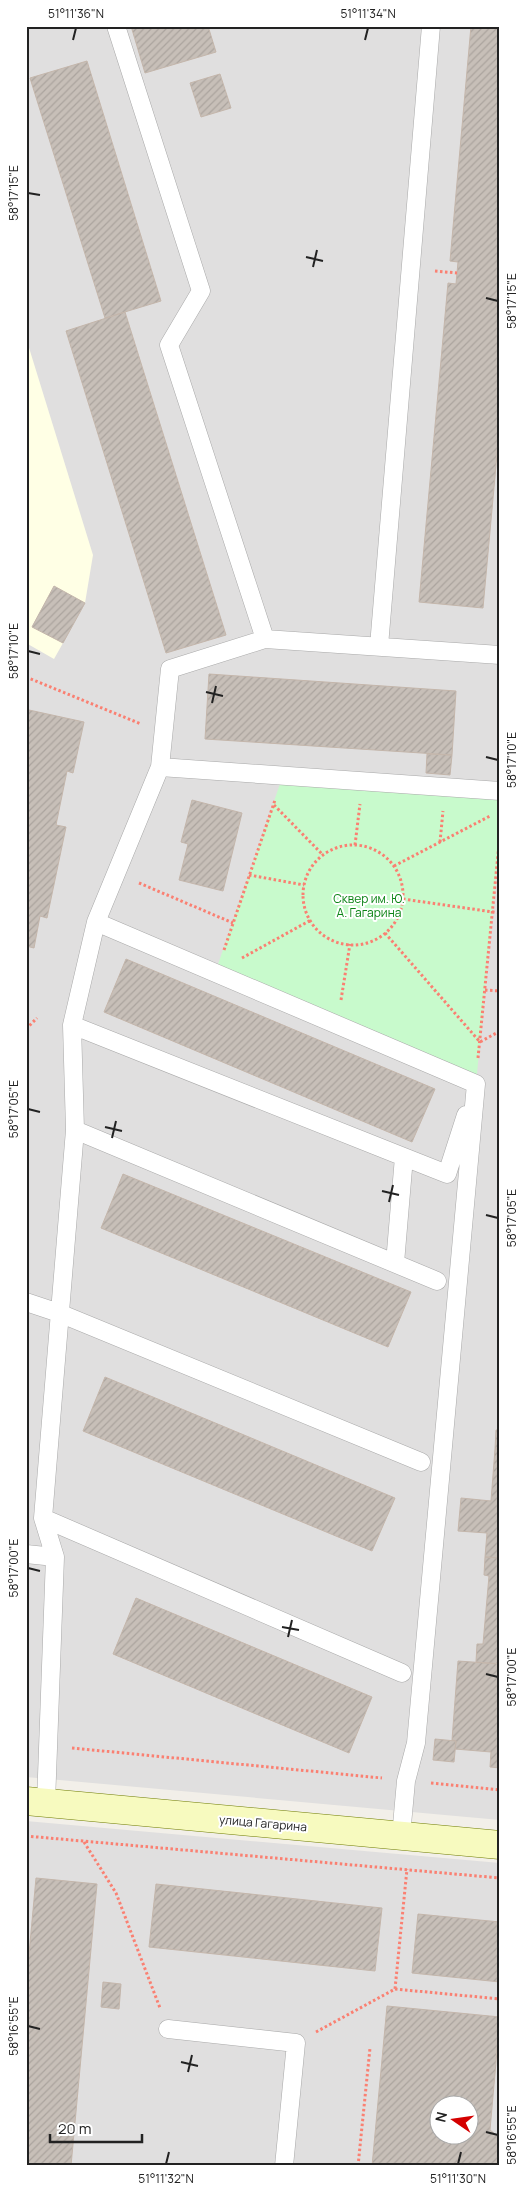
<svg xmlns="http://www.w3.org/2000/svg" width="526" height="2192" viewBox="0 0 526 2192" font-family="Manrope,sans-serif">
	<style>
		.residential { fill: #e0dfdf; fill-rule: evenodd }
		.education { fill: #ffffe5 }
		.park { fill: #c8facc }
		.building { fill: url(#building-hatch); stroke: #c4b6ab; fill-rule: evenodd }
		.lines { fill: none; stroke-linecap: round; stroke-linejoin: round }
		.lane-casing { stroke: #a9a9a9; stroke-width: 19 }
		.secondary-casing { stroke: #707d05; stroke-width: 29 }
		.path { stroke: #fa8072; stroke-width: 3; stroke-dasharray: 2.5 2.5; stroke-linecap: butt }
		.lane { stroke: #fff; stroke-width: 18 }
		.secondary { stroke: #f7fabf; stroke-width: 28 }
		.ticks { fill: none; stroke: #222; stroke-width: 2 }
		.labels { text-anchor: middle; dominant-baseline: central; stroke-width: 4; stroke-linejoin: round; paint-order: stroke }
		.park-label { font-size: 12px; fill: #0c8416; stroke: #fff }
		.street-label { font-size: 12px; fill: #222; stroke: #fff }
		.neatline { fill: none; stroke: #222; stroke-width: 2 }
		.ticks-label { font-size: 12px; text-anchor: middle; fill: #222 }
	</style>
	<defs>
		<pattern id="building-hatch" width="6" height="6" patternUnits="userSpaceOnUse" patternTransform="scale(1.25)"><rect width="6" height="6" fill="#c7bfb8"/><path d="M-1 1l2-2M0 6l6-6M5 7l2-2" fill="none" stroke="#aba49e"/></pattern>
	</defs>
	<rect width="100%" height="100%" fill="#f2efe9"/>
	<!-- residential -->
	<path class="residential" d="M26 26H500V1820L26 1777Z
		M26 1821 500 1863V2166H26ZM438 2104H468V2134H438Z"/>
	<!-- education -->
	<path class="education" d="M26 338 93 555 85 603 54 587 32 626 63 643 54 659 26 643Z"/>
	<!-- park -->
	<path class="park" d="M283 775 500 791V834L476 1084 215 973Z"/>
	<!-- building -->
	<path class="building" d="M131 26H208L216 52 145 73Z
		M471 26H500V422L483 608 419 602 448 283 456 284 458 262 450 261Z
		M87 61 161 301 105 318 30 78Z
		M220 74 231 108 201 117 190 83Z
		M125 312 226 635 166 653 66 331Z
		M54 586 85 603 63 643 32 627Z
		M209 674 456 691 452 755 205 739Z
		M29 710 84 722 73 773 67 771 56 825 66 827 47 918 40 916 34 948 26 946V722Z
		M427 754 452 755 450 775 426 773Z
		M192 800 242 813 223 891 179 880 188 844 181 842Z
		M126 959 435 1089 412 1142 104 1012Z
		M123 1174 411 1292 388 1347 101 1228Z
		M105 1377 395 1498 372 1551 83 1431Z
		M496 1430H500V1449H495Z
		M495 1449H500V1558L485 1557 487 1533 458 1531 461 1498 491 1501Z
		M485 1557 500 1558V1664L476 1662 477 1644H483L489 1576 484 1575Z
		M136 1598 372 1697 349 1753 113 1654Z
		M458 1661 500 1664V1768L490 1767 491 1752 455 1749 456 1741 452 1740Z
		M435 1739 456 1741 454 1762 433 1760Z
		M36 1878 97 1884 71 2166H26V1986Z
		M156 1884 382 1908 375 1971 149 1947Z
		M418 1914 500 1922V1982L412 1973Z
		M103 1982 121 1984 119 2009 101 2007Z
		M387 2006 500 2017 490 2130 500 2138V2166H372ZM438 2104H468V2134H438Z"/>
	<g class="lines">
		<!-- lane casing -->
		<g class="lane-casing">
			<path id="lane" d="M116 26 201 291 169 345 265 639
				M379 646 431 26
				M160 767 500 791
				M96 922 476 1084
				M72 1025 404 1157 395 1263
				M75 1130 437 1281
				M404 1157 447 1174 466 1115
				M26 1302 59 1313 421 1462
				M43 1518 402 1673
				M26 1554 55 1557
				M46 1803 55 1557 43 1518 75 1130 72 1025 96 922 160 767 170 669 265 639 500 655
				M401 1836 406 1781 416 1743 476 1084
				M168 2029 296 2043 284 2166"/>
		</g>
		<!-- secondary casing -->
		<g class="secondary-casing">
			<path id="secondary" d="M26 1801 500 1845"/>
		</g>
		<!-- path -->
		<path class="path" d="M435 271 457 273
			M26 677 141 724
			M274 805 323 855
			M440 842 443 811
			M355 845 360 804
			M303 895a50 50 0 1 1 100 0a50 50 0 1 1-100 0Z
			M394 866 490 816
			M249 875 304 885
			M139 883 233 923
			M403 899 500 913
			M385 933 480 1042 500 1031
			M224 950 275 800
			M242 958 311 920
			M485 990 500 991
			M341 1000 350 944
			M26 1029 37 1018
			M478 1058 500 834
			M72 1748 382 1778
			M431 1783 500 1790
			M26 1836 500 1878
			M84 1842 116 1893 160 2008
			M395 1989 500 1999
			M316 2032 395 1989 407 1869
			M358 2166 370 2048"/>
		<!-- lane -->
		<use href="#lane" class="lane"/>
		<!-- secondary -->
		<use href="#secondary" class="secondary"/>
	</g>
	<!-- ticks -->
	<path class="ticks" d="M73 40 76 28M365 40 368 28M28 193 40 195M306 257 323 261M313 267 317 250M486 298 498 301M28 651 40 654M206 692 223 696M212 703 216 686M486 757 498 760M28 1109 40 1112M105 1127 122 1131M112 1138 116 1121M382 1191 399 1195M389 1202 393 1185M486 1215 498 1218M28 1568 40 1571M282 1627 299 1630M288 1637 292 1620M486 1674 498 1677M28 2026 40 2029M181 2062 198 2066M188 2072 192 2055M486 2132 498 2135M166 2164 169 2152M458 2164 461 2152"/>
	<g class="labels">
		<!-- park labels -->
		<g class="park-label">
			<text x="369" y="898">Сквер им. Ю.<tspan x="369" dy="14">А. Гагарина</tspan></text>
		</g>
		<!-- street labels -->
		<g class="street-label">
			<text transform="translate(263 1823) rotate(5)">улица Гагарина</text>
		</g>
	</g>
	<!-- border -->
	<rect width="526" height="2192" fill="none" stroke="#ffffff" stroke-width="55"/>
	<!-- north arrow -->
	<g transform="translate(454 2120) rotate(283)"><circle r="24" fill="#ffffff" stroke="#a7a7a7"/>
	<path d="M0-4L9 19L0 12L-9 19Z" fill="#d40000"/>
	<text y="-8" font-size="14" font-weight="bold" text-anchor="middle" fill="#222222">N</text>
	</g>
	<!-- scale -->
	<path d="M50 2134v8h92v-8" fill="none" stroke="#222222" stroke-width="2.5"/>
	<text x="58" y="2134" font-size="15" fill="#222222" stroke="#ffffff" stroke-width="4" paint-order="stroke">20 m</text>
	<rect x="28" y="28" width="470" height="2136" class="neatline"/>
	<g class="ticks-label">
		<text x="76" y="18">51°11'36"N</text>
		<text x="368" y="18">51°11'34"N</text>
		<text transform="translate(14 193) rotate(-90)" y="4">58°17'15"E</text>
		<text transform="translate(512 301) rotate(-90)" y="4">58°17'15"E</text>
		<text transform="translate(14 651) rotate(-90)" y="4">58°17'10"E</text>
		<text transform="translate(512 760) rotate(-90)" y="4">58°17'10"E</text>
		<text transform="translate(14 1109) rotate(-90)" y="4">58°17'05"E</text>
		<text transform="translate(512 1218) rotate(-90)" y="4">58°17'05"E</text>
		<text transform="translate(14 1568) rotate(-90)" y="4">58°17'00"E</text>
		<text transform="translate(512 1677) rotate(-90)" y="4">58°17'00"E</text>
		<text transform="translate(14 2026) rotate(-90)" y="4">58°16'55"E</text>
		<text transform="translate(512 2135) rotate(-90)" y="4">58°16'55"E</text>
		<text x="166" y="2183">51°11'32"N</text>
		<text x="458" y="2183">51°11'30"N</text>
	</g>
</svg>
